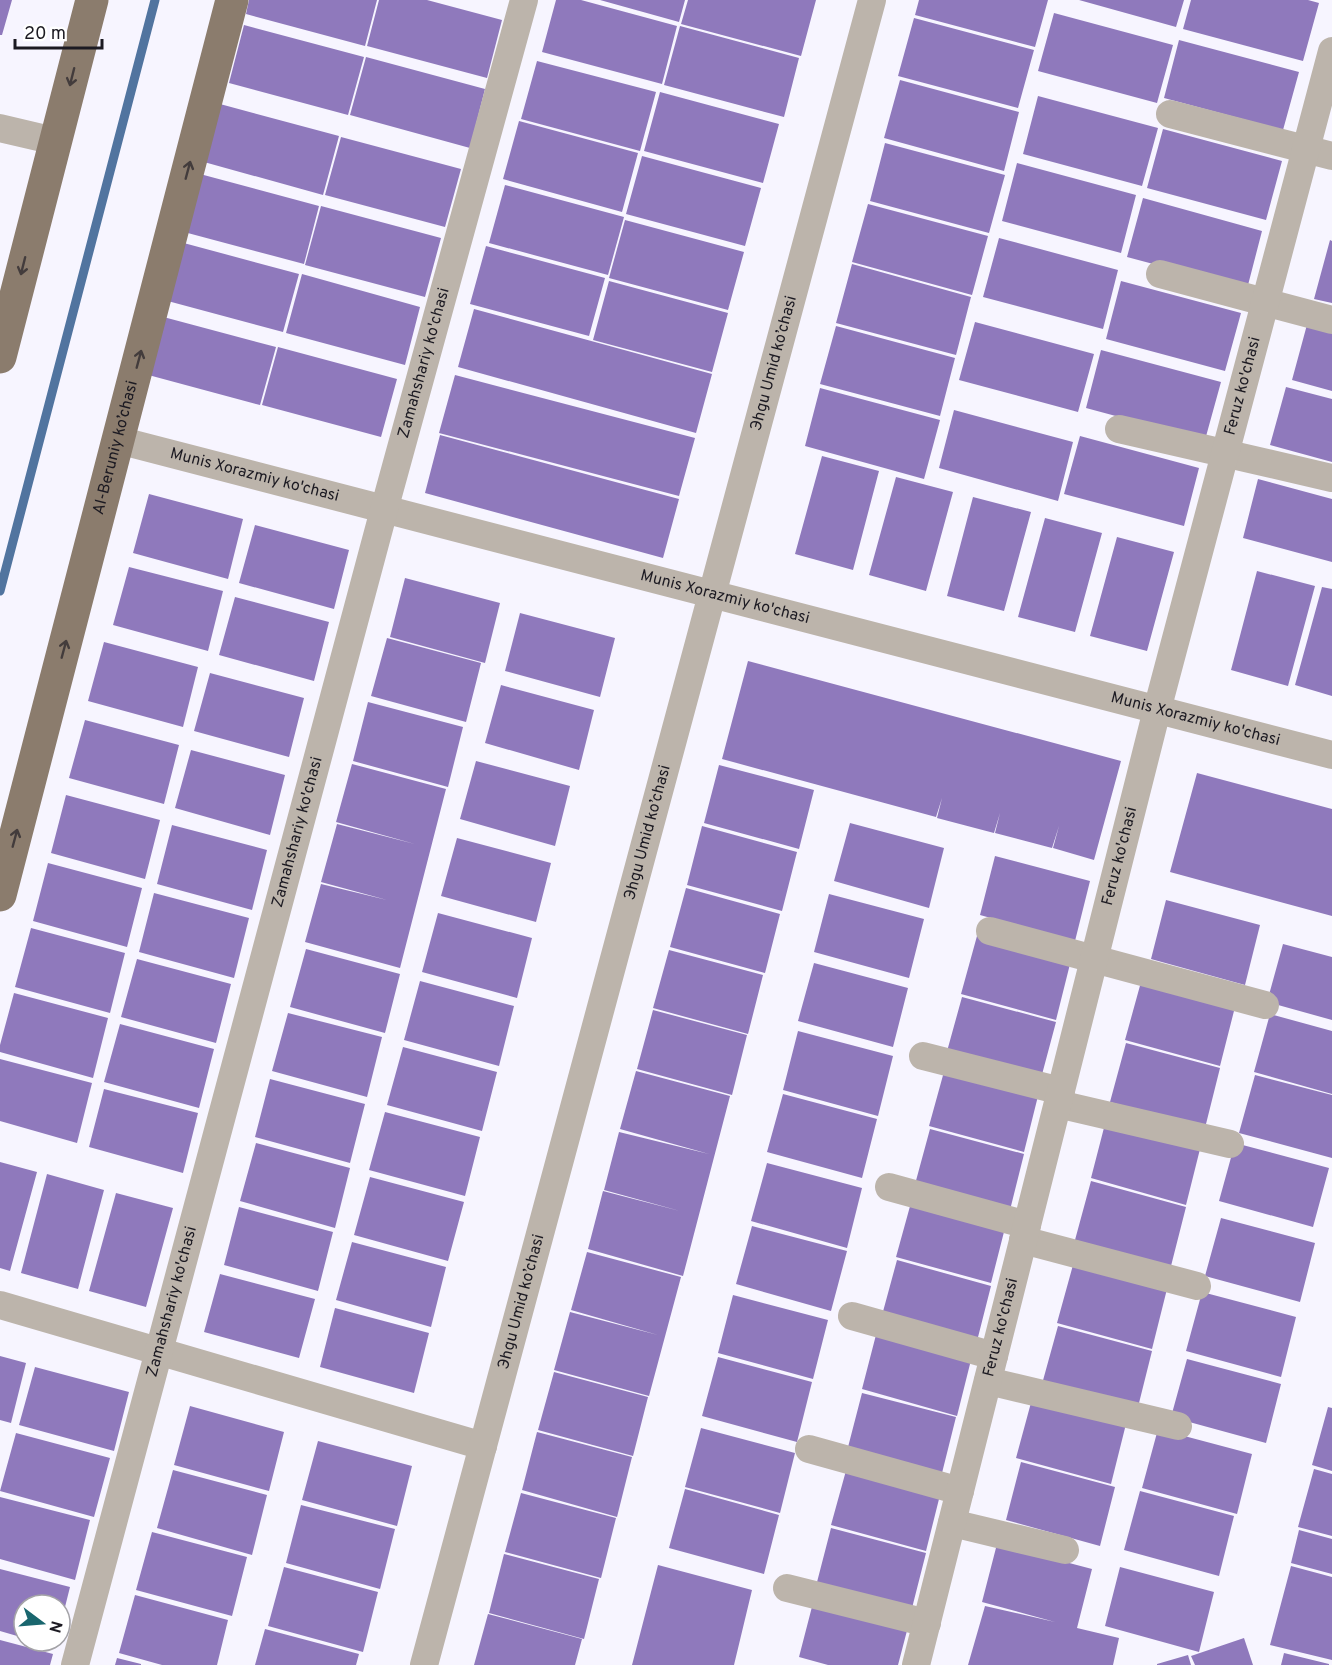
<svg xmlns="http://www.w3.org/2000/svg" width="1332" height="1665" viewBox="0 0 1332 1665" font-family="Overpass,sans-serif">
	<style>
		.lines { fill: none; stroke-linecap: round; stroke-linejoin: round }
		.stream { stroke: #51749f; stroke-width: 9 }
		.building { fill: #8f79bc }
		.minor { stroke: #bcb4ab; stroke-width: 28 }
		.major { stroke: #8b7c6d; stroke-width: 33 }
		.oneway { stroke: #433c3c }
		.labels { text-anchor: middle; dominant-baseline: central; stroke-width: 6; stroke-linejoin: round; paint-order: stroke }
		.street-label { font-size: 16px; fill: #1c1a22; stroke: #fff }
	</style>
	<rect width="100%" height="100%" fill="#f7f5ff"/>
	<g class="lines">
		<!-- stream -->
		<path class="stream" d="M0 591 155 0"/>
	</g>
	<!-- building -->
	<path class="building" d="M0 0H12L2 35H0Z
		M249 0H377L365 46 246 14Z
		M379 0H427L502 20 487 78 367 46Z
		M556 0H581L677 26 662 84 542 52Z
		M600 0H685L679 22Z
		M688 0H816L801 56 681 24Z
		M919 0H1048L1035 47 915 15Z
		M1079 0H1184L1176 27Z
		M1191 0H1308L1319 3 1303 61 1183 29Z
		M1054 13 1173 45 1157 103 1038 71Z
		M914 18 1034 50 1018 108 898 76Z
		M244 25 364 57 348 115 229 83Z
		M680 26 799 58 784 117 664 85Z
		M1179 40 1299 72 1283 130 1164 98Z
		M366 57 485 89 470 148 350 115Z
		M537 61 656 92 640 151 521 119Z
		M900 80 1019 112 1004 171 884 138Z
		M660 92 779 124 763 183 644 151Z
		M1038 96 1158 128 1142 186 1023 154Z
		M220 104 339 136 323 195 204 162Z
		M519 121 638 153 622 212 503 179Z
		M1163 129 1282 161 1266 220 1147 188Z
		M341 137 461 169 445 227 325 195Z
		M885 143 1005 175 989 233 870 201Z
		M642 156 761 188 745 246 626 214Z
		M1017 163 1136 195 1121 253 1002 221Z
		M200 174 319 206 304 264 184 232Z
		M505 185 624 217 608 275 489 243Z
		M1143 198 1262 231 1247 289 1127 257Z
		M868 204 988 236 972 295 852 262Z
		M321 206 441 238 425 297 305 265Z
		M625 220 744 252 728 310 609 278Z
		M999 238 1118 270 1103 329 983 297Z
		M1330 240 1332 241V303L1314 299Z
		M180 242 299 274 283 332 164 300Z
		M486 246 605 278 589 336 470 304Z
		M852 264 971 297 956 355 836 323Z
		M302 274 420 307 405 365 286 333Z
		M609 281 728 313 712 372 593 340Z
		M1121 281 1241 313 1225 371 1106 339Z
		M474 309 712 374 696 433 458 367Z
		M156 315 276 347 260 405 141 373Z
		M1308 321 1332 328V391L1292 380Z
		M975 322 1094 354 1078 412 959 380Z
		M836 326 955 358 940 416 820 384Z
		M278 347 397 379 381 437 262 405Z
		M1101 350 1221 382 1205 440 1086 408Z
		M455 375 695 438 679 496 439 433Z
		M1286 387 1332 399V462L1270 445Z
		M820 388 940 420 924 479 805 446Z
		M954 410 1073 442 1058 501 939 468Z
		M440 435 679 499 663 558 425 493Z
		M1080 436 1199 468 1184 526 1064 494Z
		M822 456 879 471 853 570 795 554Z
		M896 477 953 492 926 591 869 575Z
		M1258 479 1332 499V562L1243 538Z
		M149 494 243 519 228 579 133 553Z
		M973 497 1031 512 1004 611 947 596Z
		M1045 518 1102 533 1075 632 1018 617Z
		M255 525 349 550 334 609 239 583Z
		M1117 537 1174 552 1147 651 1090 636Z
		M129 567 223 591 208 651 113 625Z
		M1257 571 1315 586 1288 686 1231 670Z
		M405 578 500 603 485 663 390 637Z
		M1322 587 1332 589V696L1295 685Z
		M235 597 329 622 314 681 219 655Z
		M520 613 615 638 600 697 505 671Z
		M387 638 481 663 466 722 371 696Z
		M104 642 198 667 183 727 88 701Z
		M748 661 1121 761 1094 860 1053 848 1059 826 1052 848 995 833 1000 813 994 833 937 818 942 798 936 817 722 759Z
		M210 673 304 698 289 757 194 731Z
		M501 685 594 710 579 770 485 743Z
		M368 702 463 727 448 787 353 761Z
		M85 720 179 745 164 804 69 778Z
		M191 750 285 775 270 835 175 808Z
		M476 761 570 786 555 846 460 819Z
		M352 764 446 789 400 968 305 942 321 884 387 900 321 882 337 824 415 844 336 822Z
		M719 765 814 790 799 849 704 823Z
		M1197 773 1332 809V916L1170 872Z
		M66 795 160 820 145 879 51 853Z
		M850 823 944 848 929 908 834 881Z
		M172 825 267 850 252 910 157 884Z
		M702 826 797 852 782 911 687 885Z
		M457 838 551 863 536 922 441 896Z
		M995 856 1090 881 1075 941 980 915Z
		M48 863 142 888 127 947 33 921Z
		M686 888 780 914 765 973 670 947Z
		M154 893 249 918 234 978 139 952Z
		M829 894 924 919 909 978 814 952Z
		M1166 900 1260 925 1245 985 1151 959Z
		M438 913 532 938 517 998 422 972Z
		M31 928 125 953 110 1013 15 987Z
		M977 936 1071 960 1056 1020 961 994Z
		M1283 944 1332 957V1020L1267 1002Z
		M306 949 400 974 385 1033 290 1007Z
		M669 950 763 975 748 1034 653 1008Z
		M137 959 231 984 216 1043 121 1017Z
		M814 963 908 988 893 1047 798 1021Z
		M420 981 514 1006 499 1066 404 1040Z
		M1141 982 1235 1007 1220 1066 1125 1040Z
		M14 993 108 1018 93 1078 0 1052V1045Z
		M962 997 1056 1022 1040 1082 946 1055Z
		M653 1010 747 1035 732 1095 637 1069Z
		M288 1013 382 1037 367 1097 272 1071Z
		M1270 1014 1332 1031V1094L1254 1072Z
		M120 1024 214 1049 199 1108 104 1082Z
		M798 1031 893 1056 878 1116 783 1090Z
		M1126 1043 1220 1068 1205 1128 1110 1102Z
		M403 1047 497 1072 482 1131 387 1105Z
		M0 1059 92 1083 77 1143 0 1121Z
		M945 1068 1039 1092 1024 1152 929 1126Z
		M636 1071 730 1096 683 1276 588 1249 603 1191 680 1211 604 1190 619 1132 709 1154 620 1129Z
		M1255 1075 1332 1095V1158L1239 1133Z
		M270 1079 365 1104 350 1163 255 1137Z
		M104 1089 198 1113 183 1173 89 1147Z
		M783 1094 877 1119 862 1178 767 1152Z
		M385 1112 480 1137 465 1196 369 1170Z
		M1106 1120 1201 1145 1186 1205 1091 1178Z
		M930 1129 1024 1154 1009 1214 914 1188Z
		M256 1143 350 1168 335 1228 240 1201Z
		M1235 1143 1329 1168 1313 1227 1219 1201Z
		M0 1162 37 1172 10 1271 0 1268Z
		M767 1163 862 1188 847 1248 751 1221Z
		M47 1174 104 1190 78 1289 21 1273Z
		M370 1177 464 1202 448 1261 354 1235Z
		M1091 1181 1186 1207 1171 1266 1075 1240Z
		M116 1193 173 1208 146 1307 89 1291Z
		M912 1199 1006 1224 991 1283 896 1257Z
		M239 1207 333 1232 318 1291 224 1265Z
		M1221 1218 1315 1243 1300 1302 1205 1276Z
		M752 1226 847 1251 831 1311 736 1284Z
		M352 1242 446 1267 431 1327 336 1300Z
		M587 1252 681 1277 649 1396 554 1370 570 1312 658 1335 571 1310Z
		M897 1260 991 1286 976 1345 881 1319Z
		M1073 1265 1167 1289 1152 1349 1057 1323Z
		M220 1274 315 1299 299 1358 204 1332Z
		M1202 1292 1296 1317 1281 1377 1186 1351Z
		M733 1295 828 1320 813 1379 718 1353Z
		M335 1308 429 1333 414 1393 320 1367Z
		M1058 1326 1152 1351 1137 1411 1042 1384Z
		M877 1331 972 1356 957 1416 862 1389Z
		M0 1356 26 1363 11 1423 0 1420Z
		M718 1357 812 1382 797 1442 702 1416Z
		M1187 1359 1281 1384 1266 1443 1171 1417Z
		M35 1367 129 1392 114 1451 19 1425Z
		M554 1372 648 1397 633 1456 538 1430Z
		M862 1393 956 1417 941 1477 847 1451Z
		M1032 1399 1126 1424 1111 1484 1016 1458Z
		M190 1406 284 1432 269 1491 174 1465Z
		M1328 1407 1332 1408V1471L1312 1465Z
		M701 1428 795 1453 780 1513 685 1487Z
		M1158 1429 1252 1454 1237 1514 1142 1488Z
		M537 1432 632 1457 617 1517 522 1490Z
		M16 1433 110 1458 94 1517 0 1491Z
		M318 1441 412 1466 397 1526 302 1500Z
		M1021 1462 1115 1487 1100 1546 1006 1520Z
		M847 1467 941 1491 926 1551 831 1525Z
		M1314 1469 1332 1474V1536L1298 1527Z
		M173 1470 267 1495 252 1555 157 1528Z
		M685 1489 779 1515 764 1574 669 1548Z
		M1140 1491 1234 1516 1219 1576 1124 1550Z
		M521 1493 616 1518 601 1578 505 1552Z
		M0 1497 90 1520 75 1580 0 1559Z
		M301 1505 395 1529 380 1589 286 1563Z
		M831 1528 926 1553 911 1612 816 1586Z
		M1299 1530 1332 1539V1574L1291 1563Z
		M152 1532 247 1557 232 1616 136 1590Z
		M997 1544 1092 1569 1077 1628 1119 1638 1113 1665H968L985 1606 1055 1622 982 1602Z
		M504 1554 599 1579 584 1639 489 1613Z
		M658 1565 752 1590 734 1665H632Z
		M1291 1566 1332 1577V1660L1270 1645Z
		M284 1567 378 1592 363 1652 268 1626Z
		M1120 1567 1214 1592 1199 1652 1105 1626Z
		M0 1569 70 1587 61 1623 60 1605H24V1638L0 1631Z
		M135 1595 228 1620 217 1665H162L119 1653Z
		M814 1599 909 1623 898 1665H828L799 1657Z
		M488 1614 582 1639 575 1665H474Z
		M265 1629 359 1654 356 1665H255Z
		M1244 1638 1253 1665H1195L1191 1656Z
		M0 1640 53 1654 50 1665H0Z
		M1284 1653 1329 1664V1665H1281Z
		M1188 1655 1191 1665H1157V1664Z
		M117 1658 141 1664V1665H115Z"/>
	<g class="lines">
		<!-- minor -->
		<g class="minor">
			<path d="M1170 114 1332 156"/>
			<path d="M0 128 55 141"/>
			<path d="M1160 274 1332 320"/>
			<path d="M1119 429 1332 478"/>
			<path id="s1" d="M118 440 1332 755"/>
			<path d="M990 931 1265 1005"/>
			<path d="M923 1056 1061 1091"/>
			<path d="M1058 1104 1230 1144"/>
			<path d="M889 1187 1027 1225"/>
			<path d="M1023 1240 1197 1286"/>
			<path d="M0 1305 483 1446"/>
			<path d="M852 1316 994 1356"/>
			<path d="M988 1381 1178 1426"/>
			<path d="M809 1449 960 1491"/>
			<path d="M952 1523 1065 1550"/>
			<path d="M787 1588 927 1623"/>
			<path id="s2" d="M75 1665 384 510 524 0"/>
			<path id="s3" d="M424 1665 872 0"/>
			<path id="s4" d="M916 1665 1157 710 1332 51"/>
		</g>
		<!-- major -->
		<g class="major">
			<path d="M0 357 92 0"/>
			<path id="s5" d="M0 895 232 0"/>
		</g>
	</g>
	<!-- one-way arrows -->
	<defs><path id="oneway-shaft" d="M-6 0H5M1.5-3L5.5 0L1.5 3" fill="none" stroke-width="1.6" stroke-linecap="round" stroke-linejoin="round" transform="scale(1.5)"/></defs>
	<g class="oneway">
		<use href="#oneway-shaft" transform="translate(72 77) rotate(104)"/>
		<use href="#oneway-shaft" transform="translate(188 170) rotate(-75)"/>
		<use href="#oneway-shaft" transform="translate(23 266) rotate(104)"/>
		<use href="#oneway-shaft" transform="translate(139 359) rotate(-75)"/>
		<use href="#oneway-shaft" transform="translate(64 649) rotate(-75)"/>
		<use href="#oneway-shaft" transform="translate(15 838) rotate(-75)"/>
	</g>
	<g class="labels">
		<!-- street labels -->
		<g class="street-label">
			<text stroke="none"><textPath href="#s2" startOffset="1348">Zamahshariy ko'chasi</textPath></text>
			<text stroke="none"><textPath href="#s3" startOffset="1348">Эhgu Umid ko’chasi</textPath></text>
			<text stroke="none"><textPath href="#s4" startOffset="1320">Feruz ko'chasi</textPath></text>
			<text stroke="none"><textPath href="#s5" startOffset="462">Al-Beruniy ko’chasi</textPath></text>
			<text stroke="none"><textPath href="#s1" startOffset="141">Munis Xorazmiy ko'chasi</textPath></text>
			<text stroke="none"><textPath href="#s1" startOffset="627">Munis Xorazmiy ko'chasi</textPath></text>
			<text stroke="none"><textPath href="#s1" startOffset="1113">Munis Xorazmiy ko'chasi</textPath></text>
			<text stroke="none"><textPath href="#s2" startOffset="862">Zamahshariy ko'chasi</textPath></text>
			<text stroke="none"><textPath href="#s3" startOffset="862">Эhgu Umid ko’chasi</textPath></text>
			<text stroke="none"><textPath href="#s4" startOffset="834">Feruz ko'chasi</textPath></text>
			<text stroke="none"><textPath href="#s2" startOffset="376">Zamahshariy ko'chasi</textPath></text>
			<text stroke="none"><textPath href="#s3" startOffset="376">Эhgu Umid ko’chasi</textPath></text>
			<text stroke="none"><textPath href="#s4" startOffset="348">Feruz ko'chasi</textPath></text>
		</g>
	</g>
	<!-- north arrow -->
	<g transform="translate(42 1623) rotate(106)"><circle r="28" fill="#ffffff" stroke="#a4a3a7" stroke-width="1.5"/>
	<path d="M0-4.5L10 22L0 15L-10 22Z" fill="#19666e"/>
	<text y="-9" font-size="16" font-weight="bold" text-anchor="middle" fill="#1c1a22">N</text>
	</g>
	<!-- scale -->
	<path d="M15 39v9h87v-9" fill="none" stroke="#1c1a22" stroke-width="3"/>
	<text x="24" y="39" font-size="18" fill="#1c1a22" stroke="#ffffff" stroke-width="4.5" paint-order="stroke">20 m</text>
</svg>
